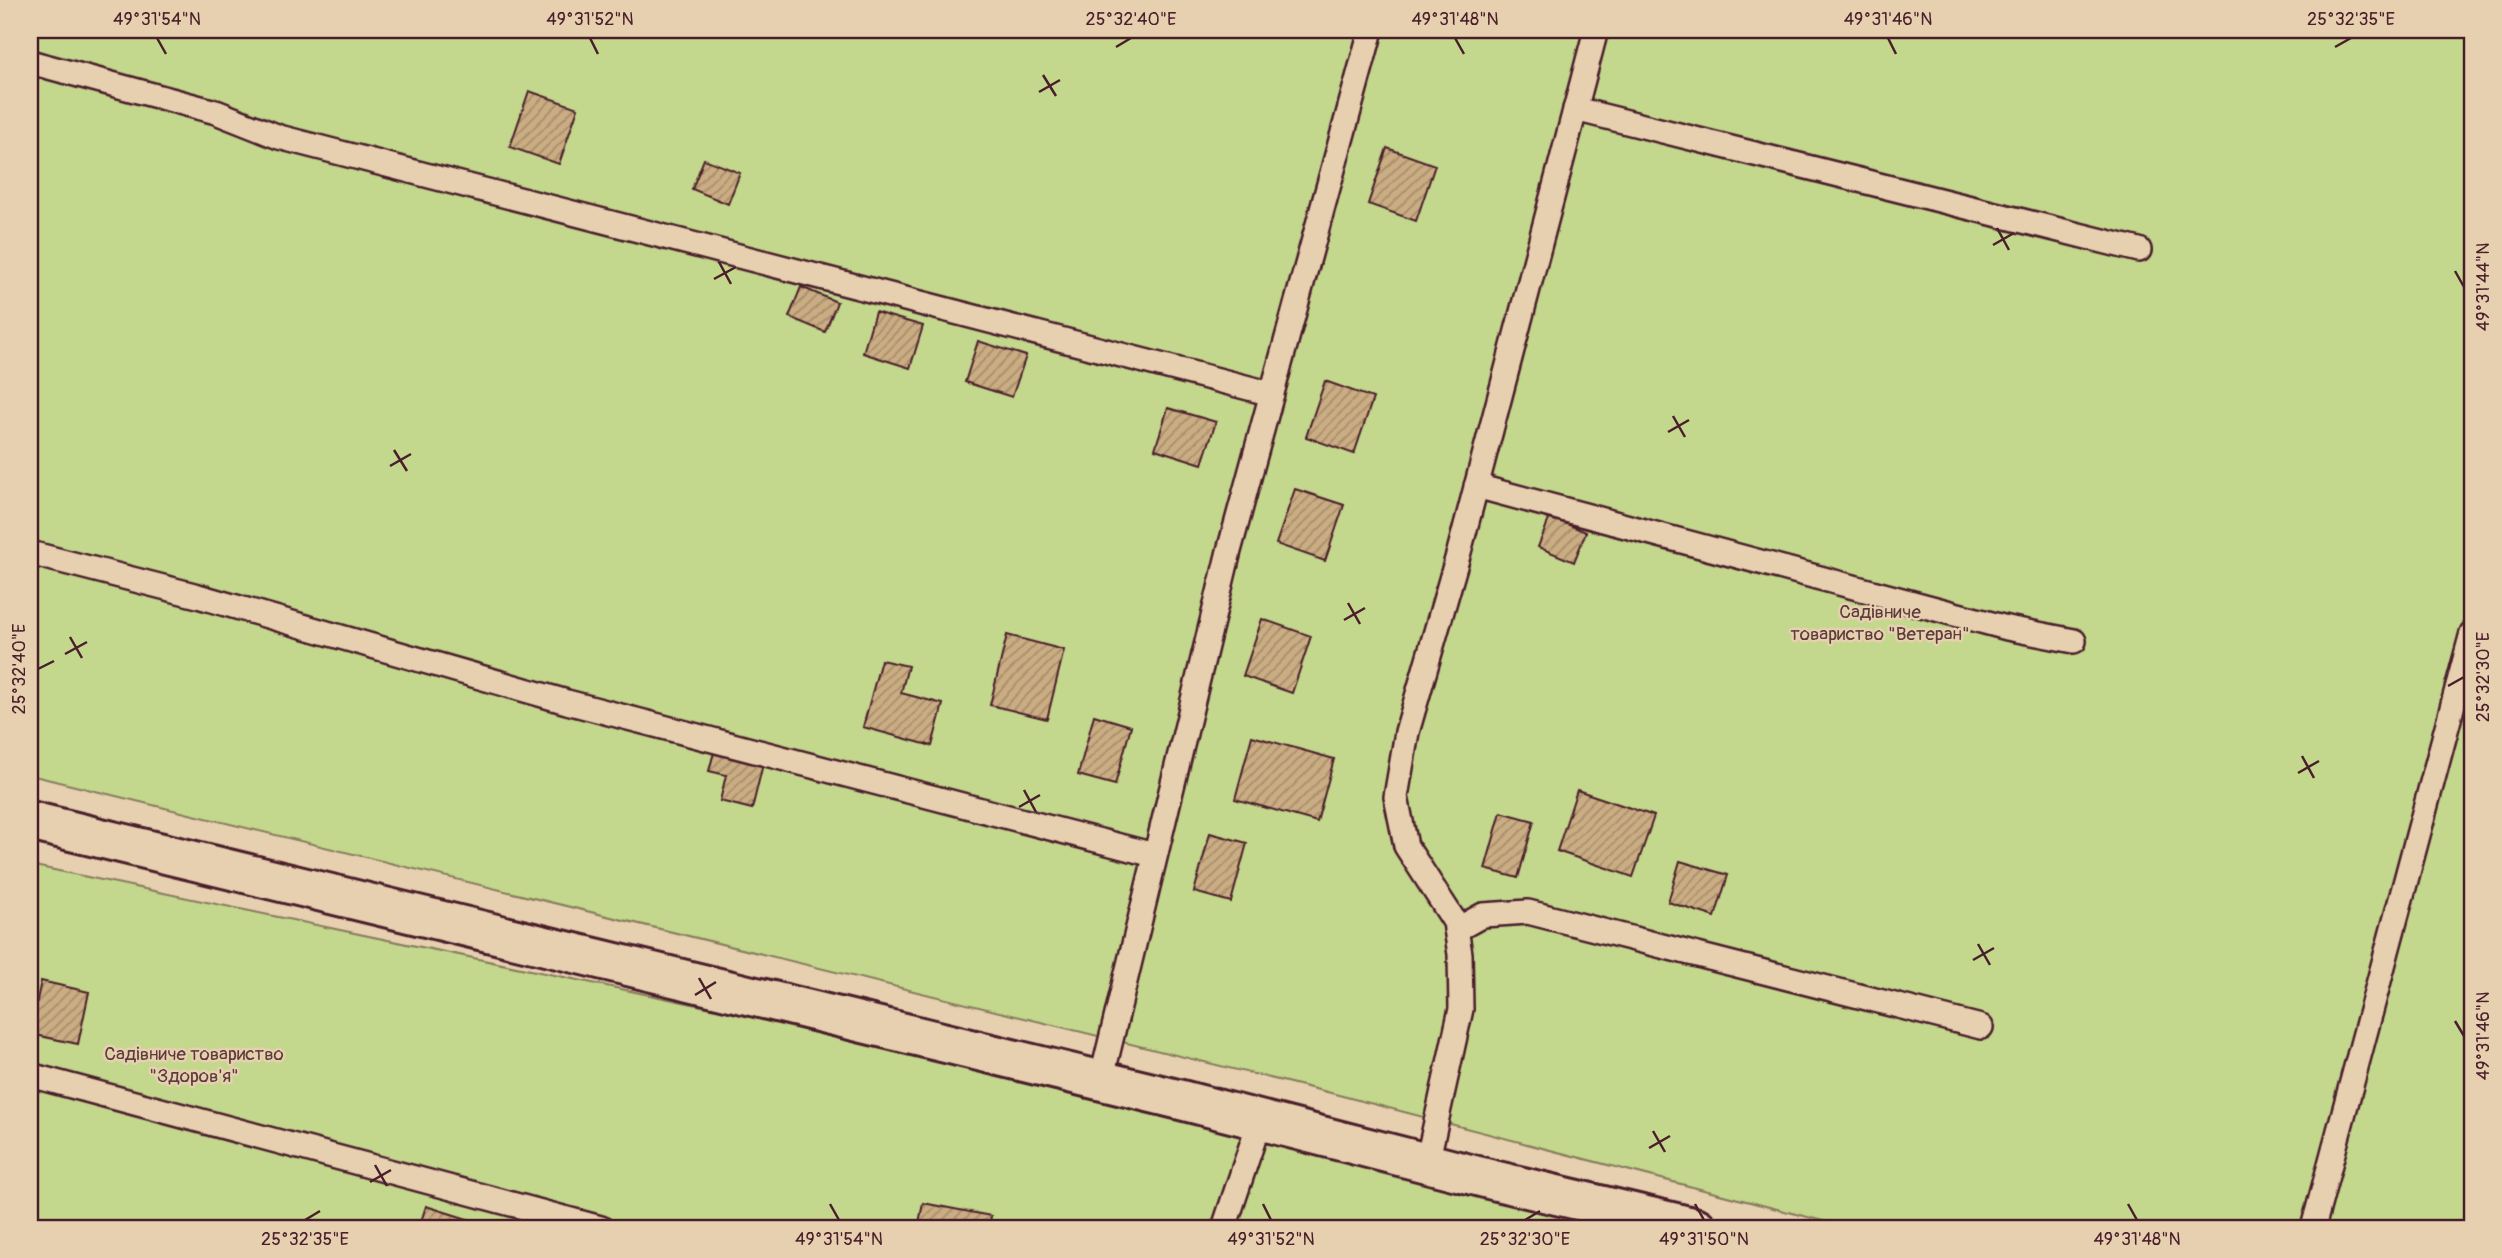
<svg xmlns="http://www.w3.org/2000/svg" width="2502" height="1258" viewBox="0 0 2502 1258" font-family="Pangolin,sans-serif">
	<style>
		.garden { fill: #c3d78d; stroke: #867b5c; stroke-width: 2 }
		.building { fill: url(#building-hatch); stroke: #4a1f2b; stroke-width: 2 }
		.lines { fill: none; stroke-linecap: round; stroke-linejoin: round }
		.lane-casing { stroke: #4a1f2b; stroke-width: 28 }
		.street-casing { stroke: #4a1f2b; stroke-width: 44 }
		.lane { stroke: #e7d0b0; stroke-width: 23 }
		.street { stroke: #e7d0b0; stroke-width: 38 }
		.ticks { fill: none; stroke: #4a1f2b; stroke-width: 2.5 }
		.labels { text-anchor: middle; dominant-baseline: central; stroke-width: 5; stroke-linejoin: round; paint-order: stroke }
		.park-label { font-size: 19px; fill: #5c3b3a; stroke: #e7d0b0 }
		.neatline { fill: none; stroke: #4a1f2b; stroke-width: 2.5 }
		.ticks-label { font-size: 18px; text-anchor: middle; fill: #4a1f2b }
	</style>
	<defs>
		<pattern id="building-hatch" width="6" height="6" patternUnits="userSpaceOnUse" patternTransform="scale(1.75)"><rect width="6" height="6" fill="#caad82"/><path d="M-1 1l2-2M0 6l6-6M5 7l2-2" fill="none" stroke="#a68c6b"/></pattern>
	</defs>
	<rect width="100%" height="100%" fill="#e7d0b0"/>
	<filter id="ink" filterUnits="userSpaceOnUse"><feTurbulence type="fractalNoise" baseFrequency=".0143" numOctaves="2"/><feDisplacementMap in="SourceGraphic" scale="14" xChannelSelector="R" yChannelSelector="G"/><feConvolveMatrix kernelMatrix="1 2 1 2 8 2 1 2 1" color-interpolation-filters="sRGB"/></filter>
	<g filter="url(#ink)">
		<!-- garden -->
		<path class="garden" d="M30 30H2472V1228H1850L1327 1092 30 775Z
			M30 865 1374 1147 1683 1228H30Z"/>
		<!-- building -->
		<path class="building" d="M529 91 578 108 559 164 510 147Z
			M1387 148 1435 165 1416 221 1368 204Z
			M704 159 740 173 728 204 692 189Z
			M801 287 837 302 825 332 789 317Z
			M875 312 923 326 910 368 863 353Z
			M978 341 1026 356 1012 397 965 382Z
			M1325 381 1373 398 1354 454 1306 437Z
			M1168 408 1216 422 1202 464 1155 449Z
			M1295 489 1344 505 1325 561 1276 544Z
			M1550 517 1586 532 1574 562 1538 547Z
			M1262 619 1311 636 1292 693 1243 676Z
			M1007 635 1064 650 1047 719 990 705Z
			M881 660 908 666 901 693 943 704 932 746 863 727Z
			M1094 715 1131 726 1115 785 1078 775Z
			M1252 736 1334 759 1317 822 1235 799Z
			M714 752 763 764 752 809 720 801 726 775 709 771Z
			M1577 790 1654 816 1633 877 1557 851Z
			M1501 812 1534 821 1518 878 1485 869Z
			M1210 833 1247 843 1231 902 1194 892Z
			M1680 861 1728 875 1715 917 1668 902Z
			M41 981 89 992 78 1044 30 1034Z
			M923 1203 991 1216 989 1228H918Z
			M426 1206 496 1228H419Z"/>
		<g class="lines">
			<!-- lane casing -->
			<g class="lane-casing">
				<path id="lane" d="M30 62 216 112 279 137 1272 394
					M1575 109 2139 250
					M1476 486 2007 628 2074 641
					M30 553 198 596 567 702 1154 855
					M1456 930 1483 915 1528 912 1981 1027
					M30 1075 601 1228
					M1101 1081 1229 551 1371 30
					M1427 1163 1461 1009 1460 954 1455 922 1406 846 1396 797 1407 732 1459 552 1596 30
					M1224 1228 1260 1120
					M2313 1228 2472 633"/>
			</g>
			<!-- street casing -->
			<g class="street-casing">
				<path id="street" d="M30 821 1181 1100 1493 1180 1697 1228"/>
			</g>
			<!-- lane -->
			<use href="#lane" class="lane"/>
			<!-- street -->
			<use href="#street" class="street"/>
		</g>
	</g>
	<!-- ticks -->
	<path class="ticks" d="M157 38 166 54M590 38 598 54M1455 38 1464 54M1888 38 1896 54M1116 47 1131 38M2335 47 2351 38M1043 75 1056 96M1039 92 1060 80M1997 228 2009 250M1993 245 2014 233M719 262 731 284M2455 271 2464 287M714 279 736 267M1673 416 1685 437M1668 432 1689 420M394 450 407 471M390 466 411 454M1348 603 1360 624M1344 620 1365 608M70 637 82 658M65 654 87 642M38 669 54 661M2448 686 2464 677M2302 756 2314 778M2298 773 2319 761M1024 790 1036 812M1019 807 1040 795M1978 944 1990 965M1973 960 1994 948M699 978 711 999M695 995 716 982M2455 1021 2464 1036M1653 1131 1665 1152M1649 1148 1670 1136M375 1165 387 1186M370 1182 391 1170M830 1204 839 1220M1263 1204 1271 1220M1695 1204 1704 1220M2128 1204 2137 1220M305 1220 320 1211M1525 1220 1540 1211"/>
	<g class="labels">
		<!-- park labels -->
		<g class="park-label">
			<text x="1880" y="612">Садівниче<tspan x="1880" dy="22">товариство "Ветеран"</tspan></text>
			<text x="194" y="1054">Садівниче товариство<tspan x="194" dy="22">"Здоров'я"</tspan></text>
		</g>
	</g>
	<!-- margin -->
	<rect width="2502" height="1258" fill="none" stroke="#e7d0b0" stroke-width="77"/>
	<rect x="38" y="38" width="2426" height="1182" class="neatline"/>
	<g class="ticks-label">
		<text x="157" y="25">49°31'54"N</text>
		<text x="590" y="25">49°31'52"N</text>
		<text x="1131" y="25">25°32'40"E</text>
		<text x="1455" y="25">49°31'48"N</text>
		<text x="1888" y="25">49°31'46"N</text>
		<text x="2351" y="25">25°32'35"E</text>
		<text transform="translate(2483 287) rotate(-90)" y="6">49°31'44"N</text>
		<text transform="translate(19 669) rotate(-90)" y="6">25°32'40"E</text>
		<text transform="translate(2483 677) rotate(-90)" y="6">25°32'30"E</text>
		<text transform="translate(2483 1036) rotate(-90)" y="6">49°31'46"N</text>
		<text x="305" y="1245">25°32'35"E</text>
		<text x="839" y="1245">49°31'54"N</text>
		<text x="1271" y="1245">49°31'52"N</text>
		<text x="1525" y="1245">25°32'30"E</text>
		<text x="1704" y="1245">49°31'50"N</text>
		<text x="2137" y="1245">49°31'48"N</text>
	</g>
</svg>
